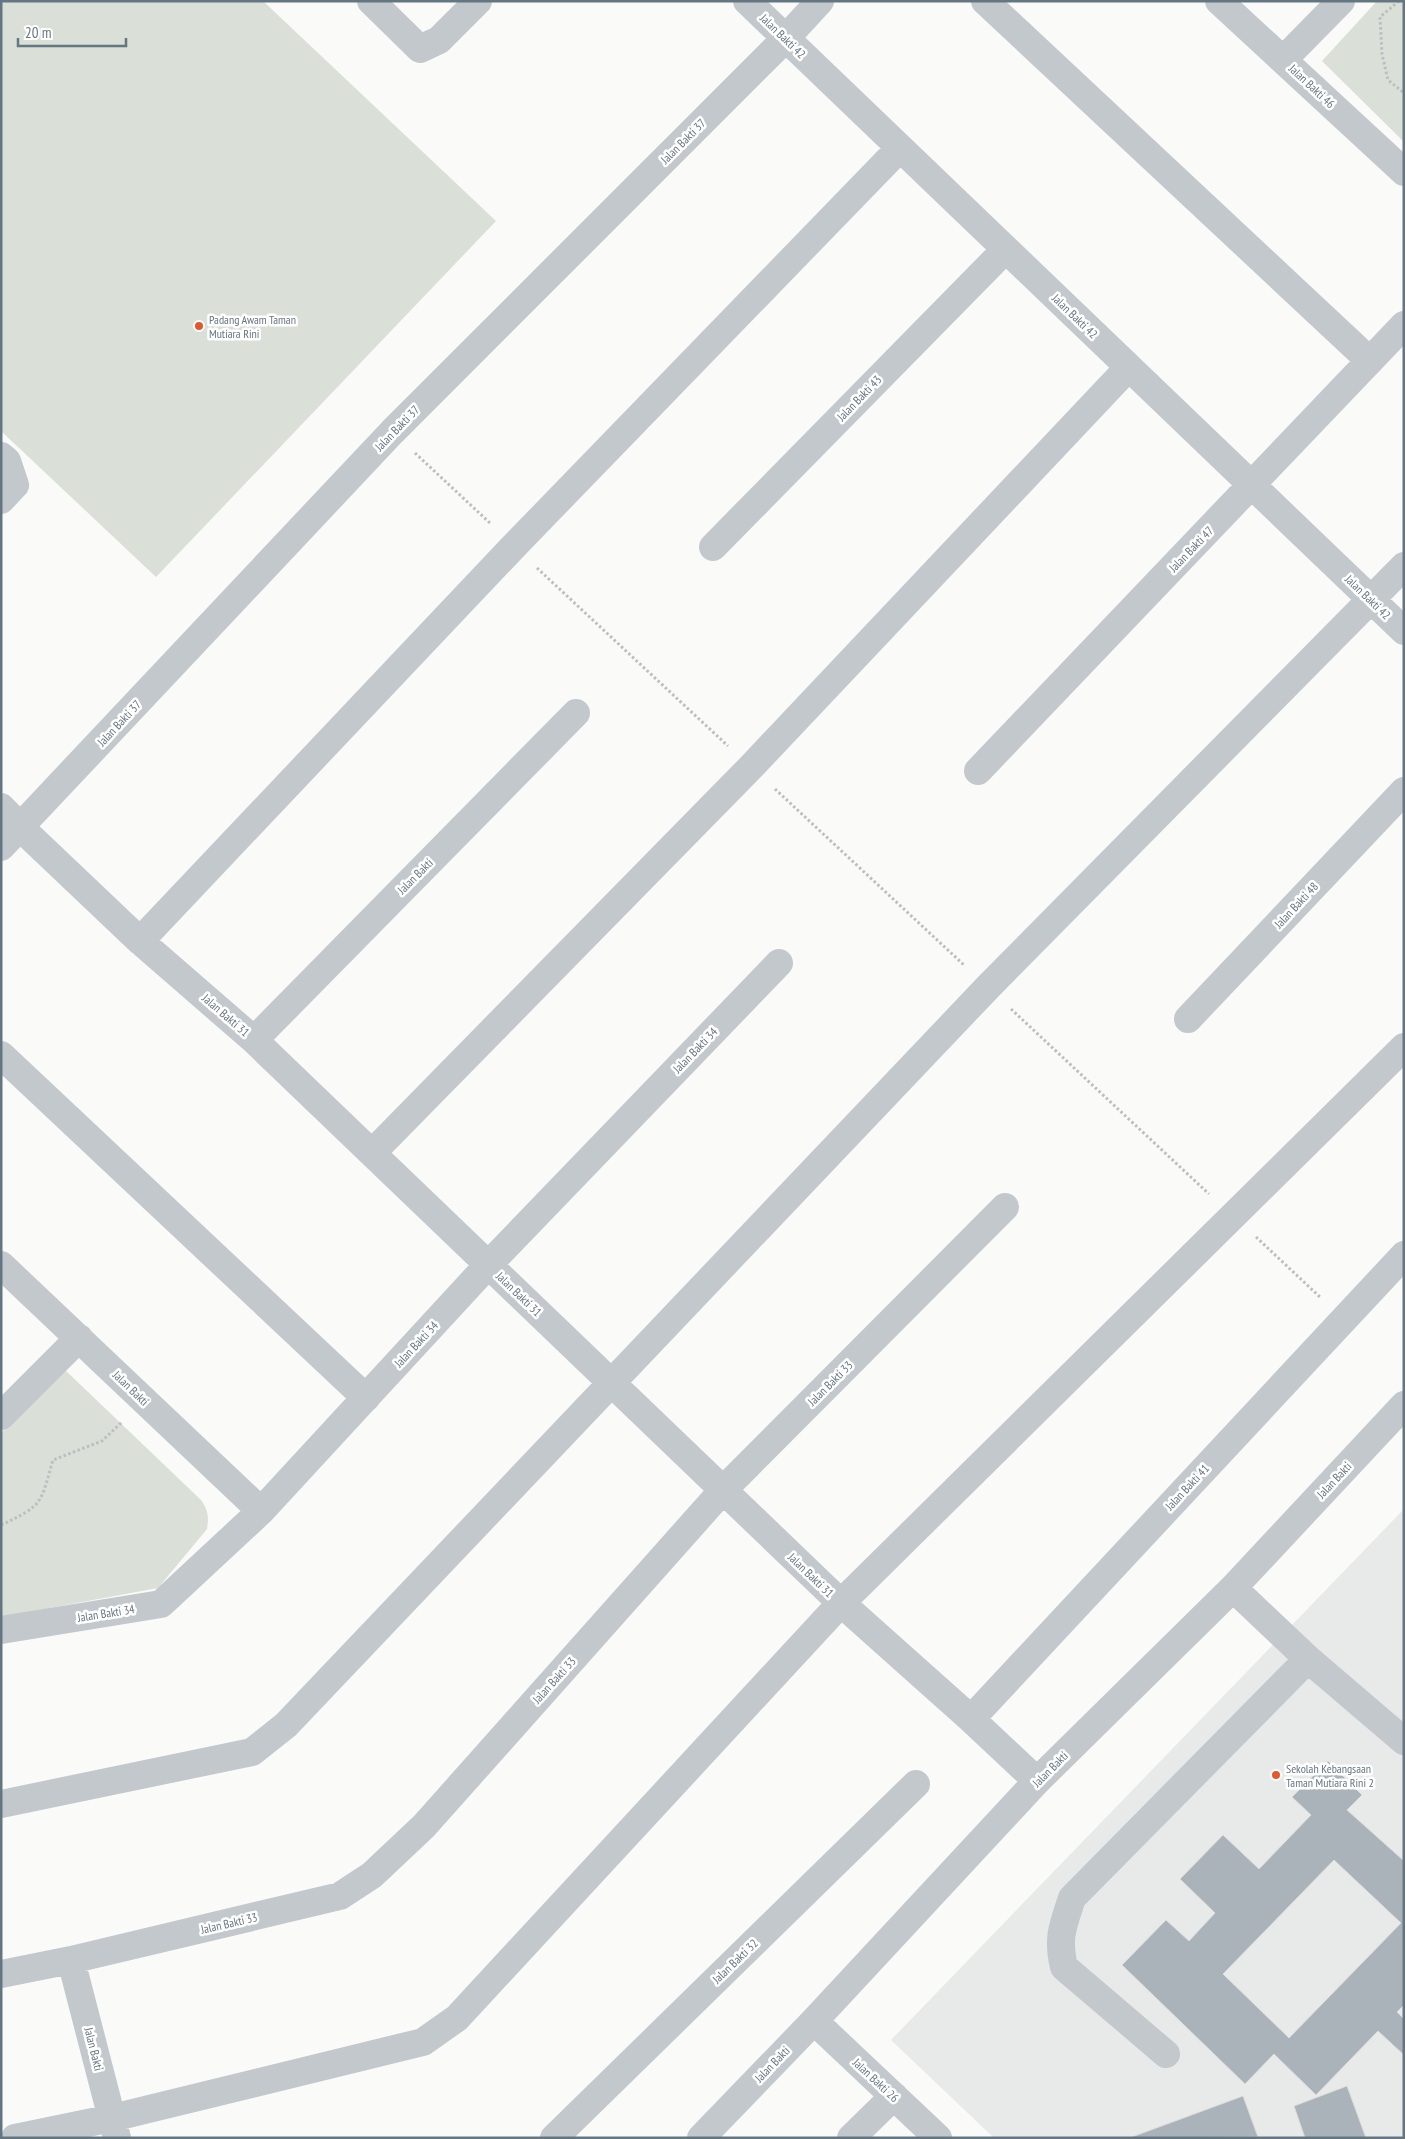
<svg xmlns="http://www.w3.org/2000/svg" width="1405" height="2139" viewBox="0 0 1405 2139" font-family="'PT Sans Narrow',sans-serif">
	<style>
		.built { fill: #e8e9e9 }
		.green { fill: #dadfd7 }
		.building { fill: #aab3b9; stroke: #dcdcda; fill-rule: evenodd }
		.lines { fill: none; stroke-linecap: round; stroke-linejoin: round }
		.path { stroke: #bbbfc2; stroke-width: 3; stroke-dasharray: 2.5 2.5; stroke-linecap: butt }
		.minor { stroke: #c3c8cc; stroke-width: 28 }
		.poi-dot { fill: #e4572e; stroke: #fff; stroke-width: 2 }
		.labels { text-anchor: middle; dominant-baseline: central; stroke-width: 5; stroke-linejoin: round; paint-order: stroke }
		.street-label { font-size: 12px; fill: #657683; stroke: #fff }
		.poi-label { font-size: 12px; fill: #657683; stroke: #fff; text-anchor: start }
	</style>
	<rect width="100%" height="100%" fill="#fafaf8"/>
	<!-- built -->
	<path class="built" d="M1404 1509V2138H994L891 2040Z"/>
	<!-- green -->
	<path class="green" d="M1 1H263L496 221 156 577 1 431Z
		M1377 1H1404V142L1322 61Z
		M65 1370 201 1500C208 1510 209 1517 207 1529L158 1588 1 1617V1433Z"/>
	<!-- building -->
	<path class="building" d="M1328 1761 1362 1795 1347 1810 1404 1861V2005L1397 2012 1404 2019V2055L1378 2031 1316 2095 1274 2054 1245 2084 1122 1965 1166 1920 1189 1941 1215 1913 1180 1879 1223 1835 1259 1869 1311 1815 1292 1797ZM1334 1860 1401 1923 1289 2038 1223 1974Z
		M1347 2086 1366 2138H1305L1294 2106Z
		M1243 2096 1258 2137 1129 2138Z"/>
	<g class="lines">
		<!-- path -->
		<path class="path" d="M1399 1 1380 17 1382 54 1388 80 1404 93
			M415 453 491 524
			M537 568 728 746
			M775 789 964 965
			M1011 1009 1209 1194
			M1256 1237 1321 1298
			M1 1525C44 1505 40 1504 53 1460L102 1441 122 1422"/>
		<!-- minor -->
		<path class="minor" d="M371 1 420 49 439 40 478 1
			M747 1 1404 631
			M985 1 1370 361
			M1219 1 1404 172
			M1283 60 1341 1
			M1 456 7 461 15 485 1 500
			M713 547 1005 250
			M978 771 1404 325
			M1 807 21 828 140 941 254 1040 841 1603 971 1719 1037 1781
			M1 847 392 432 785 39 820 1
			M140 941 514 546 900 148
			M1188 1019 1404 791
			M254 1040 576 713
			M1 1055 366 1398
			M372 1153 751 767 1128 368
			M1 1265 261 1511
			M1 1416 79 1338
			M1233 1588 1308 1659 1404 1741
			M1 1630 161 1604 261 1511 488 1265 779 963
			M971 1719 1404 1255
			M1 1804 252 1752 286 1725 988 987 1404 566
			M71 1960 117 2138
			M1 1974 71 1960 340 1896 372 1875 424 1826 723 1490 1005 1207
			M814 2021 938 2138
			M1166 2054 1064 1967C1057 1937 1063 1926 1072 1898L1308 1659
			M15 2138 112 2118 423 2042 457 2018 841 1603 1404 1047
			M554 2138 916 1784
			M701 2138 814 2021 1037 1781 1233 1588 1404 1405
			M851 2138 894 2096"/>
	</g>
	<!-- markers -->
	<g class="poi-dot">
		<circle cx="199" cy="326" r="5"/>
		<circle cx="1276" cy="1775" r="5"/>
	</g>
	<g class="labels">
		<!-- street labels -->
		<g class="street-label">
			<text transform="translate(783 36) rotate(44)">Jalan Bakti 42</text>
			<text transform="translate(1312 86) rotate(43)">Jalan Bakti 46</text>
			<text transform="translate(683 141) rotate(-45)">Jalan Bakti 37</text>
			<text transform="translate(1075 316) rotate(44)">Jalan Bakti 42</text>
			<text transform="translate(859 398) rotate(-46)">Jalan Bakti 43</text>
			<text transform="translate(397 428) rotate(-46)">Jalan Bakti 37</text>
			<text transform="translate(1191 549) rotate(-46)">Jalan Bakti 47</text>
			<text transform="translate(1368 597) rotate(44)">Jalan Bakti 42</text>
			<text transform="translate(119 723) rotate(-47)">Jalan Bakti 37</text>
			<text transform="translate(415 876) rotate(-45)">Jalan Bakti</text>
			<text transform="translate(1296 905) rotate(-47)">Jalan Bakti 48</text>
			<text transform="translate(226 1015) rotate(41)">Jalan Bakti 31</text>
			<text transform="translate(695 1050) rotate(-46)">Jalan Bakti 34</text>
			<text transform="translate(519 1294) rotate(44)">Jalan Bakti 31</text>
			<text transform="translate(416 1344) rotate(-47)">Jalan Bakti 34</text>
			<text transform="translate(830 1383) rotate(-45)">Jalan Bakti 33</text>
			<text transform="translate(131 1388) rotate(44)">Jalan Bakti</text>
			<text transform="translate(1334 1480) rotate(-47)">Jalan Bakti</text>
			<text transform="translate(1187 1487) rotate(-47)">Jalan Bakti 41</text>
			<text transform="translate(811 1575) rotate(44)">Jalan Bakti 31</text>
			<text transform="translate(106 1613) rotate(-9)">Jalan Bakti 34</text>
			<text transform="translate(554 1680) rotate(-48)">Jalan Bakti 33</text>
			<text transform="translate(1050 1769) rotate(-45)">Jalan Bakti</text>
			<text transform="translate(229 1923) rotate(-13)">Jalan Bakti 33</text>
			<text transform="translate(735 1961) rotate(-44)">Jalan Bakti 32</text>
			<text transform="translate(94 2049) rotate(76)">Jalan Bakti</text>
			<text transform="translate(772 2064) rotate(-46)">Jalan Bakti</text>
			<text transform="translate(876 2080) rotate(43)">Jalan Bakti 26</text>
		</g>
		<!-- poi labels -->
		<g class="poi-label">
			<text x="209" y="319">Padang Awam Taman<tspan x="209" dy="14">Mutiara Rini</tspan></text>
			<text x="1286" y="1768">Sekolah Kebangsaan<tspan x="1286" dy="14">Taman Mutiara Rini 2</tspan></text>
		</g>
	</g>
	<!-- border -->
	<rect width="1405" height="2139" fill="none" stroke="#657683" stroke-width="5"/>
	<!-- scale -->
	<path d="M18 38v8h108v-8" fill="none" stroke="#657683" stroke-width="2.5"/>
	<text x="25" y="38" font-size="15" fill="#657683" stroke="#ffffff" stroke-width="4" paint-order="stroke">20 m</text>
</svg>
